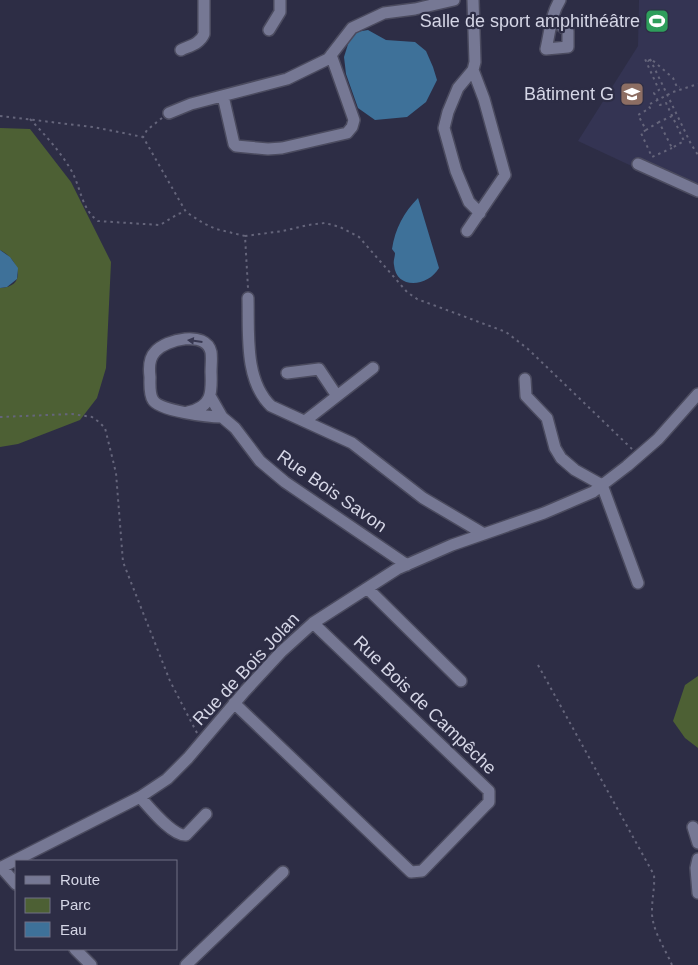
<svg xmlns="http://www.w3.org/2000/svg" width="698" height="965" viewBox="0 0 698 965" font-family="Arial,sans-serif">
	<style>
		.built { fill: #343453 }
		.green { fill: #4d6034 }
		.water { fill: #3e7199 }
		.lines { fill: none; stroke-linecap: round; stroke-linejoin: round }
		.minor-casing { stroke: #4b4b5f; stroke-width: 14 }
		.path { stroke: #65657b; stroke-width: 2; stroke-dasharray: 2.5 4; stroke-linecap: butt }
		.minor { stroke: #767894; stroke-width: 11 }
		.oneway { fill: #383851 }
		.labels { text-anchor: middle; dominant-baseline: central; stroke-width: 4.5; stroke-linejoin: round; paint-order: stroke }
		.poi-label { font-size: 18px; fill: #d5d6e6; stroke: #2d2d45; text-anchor: end }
		.street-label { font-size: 18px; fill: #d5d6e6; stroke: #2d2d45 }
	</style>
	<rect width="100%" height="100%" fill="#2d2d45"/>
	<!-- built -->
	<path class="built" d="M639 0H698V197L578 141 638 46Z"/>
	<!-- green -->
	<path class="green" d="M0 128 30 129 71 182 111 262 106 368 97 398 80 420 18 444 0 447V288C28 287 19 259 0 250Z
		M698 676V748L685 738 673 721 685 685Z"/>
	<!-- water -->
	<path class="water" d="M368 30 386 40 415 42 426 51 433 67 437 80 426 102 407 117 375 120 358 108 346 74 344 57 349 41 356 32Z
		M418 198 439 268C428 287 396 290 394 265 393 261 395 257 395 253L392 249C395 229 404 212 418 198Z
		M0 250 10 257 18 268 17 279 7 287 0 288Z"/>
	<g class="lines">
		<!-- minor casing -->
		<g class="minor-casing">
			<path id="minor" d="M473 0 475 62 473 70 458 88 448 112 444 128 456 171 469 202 480 213
				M553 19 568 31V47L546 49C550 32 551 14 560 0
				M269 30 280 12V0
				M181 50C189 46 200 44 204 34V0
				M223 96 234 144 236 146 268 149 282 148 347 133 352 127 354 120 331 55
				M169 113 191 104 287 79 328 59 352 28 384 13 415 9 454 0
				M638 164 698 191
				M467 231 505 175 484 99 473 70
				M248 298C249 333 244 380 271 406L352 443 423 498 484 534
				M287 373 319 369 337 396
				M525 379 526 396 547 418 555 448 561 458 575 470 602 485 638 583
				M210 396 222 417 235 428 260 461 285 482 407 565
				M188 412C212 407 212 393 211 372 211 365 212 358 211 352 206 330 166 339 155 352 149 358 149 369 150 377 150 384 149 394 153 400 159 411 209 417 222 417
				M305 421 373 368
				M367 588 461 681
				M234 703 411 872 422 871 485 806 489 802V791L313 623
				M140 797C150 808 172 836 186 835L206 814
				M693 827 698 843
				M698 859 696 868 698 893
				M1 867 16 884
				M0 868 140 797 167 779 188 758 245 691 281 652 313 623 397 569 452 545 544 513 593 492 627 466 658 439 698 394
				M75 949 91 965
				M186 965 283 872"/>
		</g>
		<!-- path -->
		<path class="path" d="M650 59 691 144 698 155
			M0 116 93 127 143 137
			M672 116 659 122 672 148 684 141 666 103 660 105 654 93 659 90 645 59H646L648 61 651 59 673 78 677 87H680
			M162 118 147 130 143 137 186 212 203 223 216 229 245 236 248 288
			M30 119C45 135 60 151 71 170 81 187 81 209 98 221L160 225 178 214 185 212
			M659 122 646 130 638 115 650 108 648 105 673 92 698 84
			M646 130 641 133 652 157 672 148
			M245 236 283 231 308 225 325 223 340 227 359 237 407 292 417 299 506 332 528 349 632 449
			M0 417 72 414 92 417 99 422 105 428 116 473 123 562 170 681 197 733
			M538 665 654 875C655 887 652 898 652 910 651 929 665 948 672 965"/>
		<!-- minor -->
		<use href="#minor" class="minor"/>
	</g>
	<!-- one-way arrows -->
	<defs><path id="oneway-solid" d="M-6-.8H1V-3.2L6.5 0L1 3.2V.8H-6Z" transform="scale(1.25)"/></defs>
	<use class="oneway" href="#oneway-solid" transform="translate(195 341) rotate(-173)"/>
	<!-- icons -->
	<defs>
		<g id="stadium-square" transform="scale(1.25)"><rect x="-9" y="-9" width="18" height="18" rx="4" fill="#2e9e5b" stroke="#2d2d45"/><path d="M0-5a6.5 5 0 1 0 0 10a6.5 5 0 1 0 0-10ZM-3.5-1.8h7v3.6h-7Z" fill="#fff"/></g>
		<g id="school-square" transform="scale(1.25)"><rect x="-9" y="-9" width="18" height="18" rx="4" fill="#8d6e63" stroke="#2d2d45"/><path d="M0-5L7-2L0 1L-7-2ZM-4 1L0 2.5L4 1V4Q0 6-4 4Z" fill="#fff"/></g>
	</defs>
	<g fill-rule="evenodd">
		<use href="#stadium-square" x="657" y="21"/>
		<use href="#school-square" x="632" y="94"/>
	</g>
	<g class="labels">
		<!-- poi labels -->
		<g class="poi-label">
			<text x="640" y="21">Salle de sport amphithéâtre</text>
			<text x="614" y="94">Bâtiment G</text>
		</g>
		<!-- street labels -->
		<g class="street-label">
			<text transform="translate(332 491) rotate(35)">Rue Bois Savon</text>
			<text transform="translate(246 669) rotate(-47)">Rue de Bois Jolan</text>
			<text transform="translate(425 705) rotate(44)">Rue Bois de Campêche</text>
		</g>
	</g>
	<!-- legend -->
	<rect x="15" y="860" width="162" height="90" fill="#2d2d45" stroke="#707185"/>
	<rect x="25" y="876" width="25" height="8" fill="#767894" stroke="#707185"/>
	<text x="60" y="885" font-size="15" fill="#d5d6e6">Route</text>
	<rect x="25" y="898" width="25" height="15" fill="#4d6034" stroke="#707185"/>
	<text x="60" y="910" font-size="15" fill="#d5d6e6">Parc</text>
	<rect x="25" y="922" width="25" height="15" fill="#3e7199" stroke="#707185"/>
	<text x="60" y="935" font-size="15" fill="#d5d6e6">Eau</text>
</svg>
